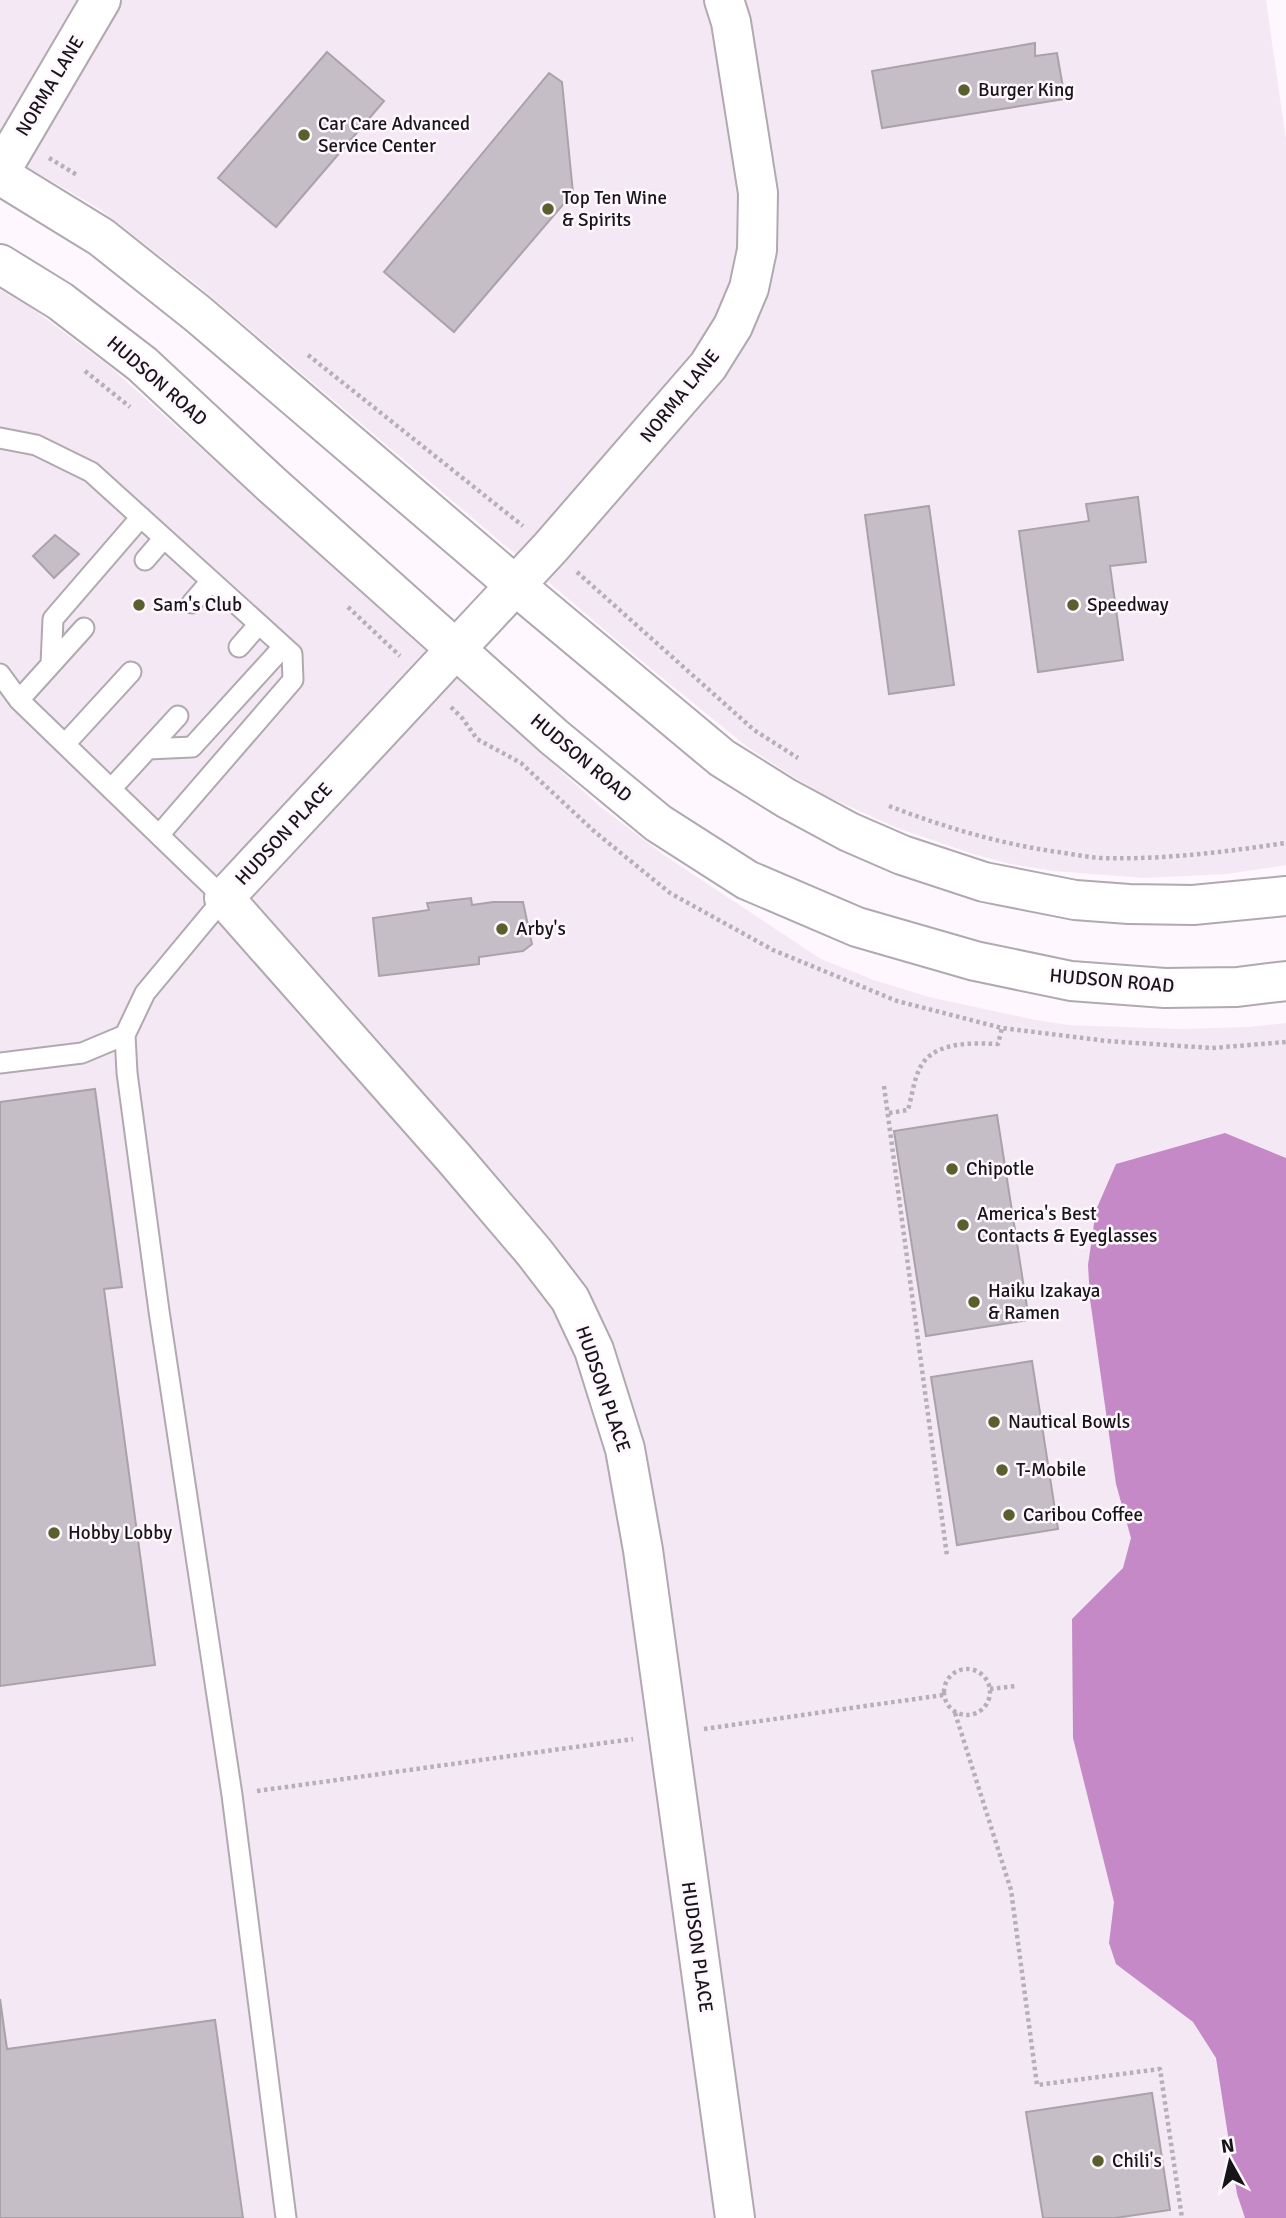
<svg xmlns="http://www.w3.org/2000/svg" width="1286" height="2218" viewBox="0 0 1286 2218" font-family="Signika,sans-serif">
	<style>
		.built { fill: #f5e8f5 }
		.water { fill: #c489c6 }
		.building { fill: #c6bec6; stroke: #a9a2a9; stroke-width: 2 }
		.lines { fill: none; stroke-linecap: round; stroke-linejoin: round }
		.lane-casing { stroke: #b0a9b0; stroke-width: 23 }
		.street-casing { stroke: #b0a9b0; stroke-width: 42 }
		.secondary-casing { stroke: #b0a9b0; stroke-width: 42 }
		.path { stroke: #b6b0b6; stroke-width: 4.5; stroke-dasharray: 3.5 3.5; stroke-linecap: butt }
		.lane { stroke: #fff; stroke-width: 19 }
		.street { stroke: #fff; stroke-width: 38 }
		.secondary { stroke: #fff; stroke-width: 38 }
		.poi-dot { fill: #595f2d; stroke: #fef7fe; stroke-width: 2.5 }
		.labels { text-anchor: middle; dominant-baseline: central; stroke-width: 5; stroke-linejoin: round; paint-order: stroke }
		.street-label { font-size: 19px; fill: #181518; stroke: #fef7fe }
		.poi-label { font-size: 19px; fill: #181518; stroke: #fef7fe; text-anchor: start }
	</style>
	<rect width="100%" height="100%" fill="#fef7fe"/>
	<!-- built -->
	<path class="built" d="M0 0H1266L1286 140V865L1227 874 1144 878 1053 871 1010 864 976 855 897 828 822 794 784 771 746 746 638 658 195 283 98 208 0 151Z
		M0 290 30 307 109 366 602 808 661 853 821 959 874 980 929 997 1036 1020 1068 1025 1180 1029 1248 1027 1286 1023V2218H0Z"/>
	<!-- water -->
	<path class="water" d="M1225 1133 1286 1158V2218H1245L1237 2194 1216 2058 1193 2022 1116 1964 1109 1943 1114 1902 1073 1738 1072 1619 1123 1568 1131 1538 1116 1484 1090 1299 1088 1265 1096 1210 1116 1164Z"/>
	<!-- building -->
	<path class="building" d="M1035 43V56L1057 53 1065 99 882 128 872 71Z
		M327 52 384 101 276 227 218 178Z
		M549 73 562 82 573 193 454 332 384 272Z
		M1138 497 1146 562 1110 566 1123 660 1038 672 1019 531 1089 521 1086 504Z
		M929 506 954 685 889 694 865 515Z
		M55 535 79 554 54 578 33 556Z
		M471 898 472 905 493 902H523L532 944 523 951 479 957V964L379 976 373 918 429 910 427 903Z
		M95 1089 122 1287 104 1289 155 1665 0 1686V1102Z
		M997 1115 1029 1320 926 1336 894 1131Z
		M1032 1361 1058 1529 957 1545 931 1377Z
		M0 1999 7 2049 215 2020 243 2218H0Z
		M1152 2093 1170 2210 1115 2218H1043L1026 2112Z"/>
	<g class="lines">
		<!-- lane casing -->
		<g class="lane-casing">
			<path id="lane" d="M0 438 36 445 91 472 292 654 293 680 159 835
				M145 560 164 538
				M192 603 211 581
				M239 647 259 624
				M51 664 53 619 141 517
				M0 674 19 700 224 898 145 993 125 1035 127 1073 159 1311 232 1795 286 2218
				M19 700 84 628
				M65 744 131 672
				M148 749 192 747 283 647
				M111 789 178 716
				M0 1063 82 1053 125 1035"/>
		</g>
		<!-- street casing -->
		<g class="street-casing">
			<path id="street" d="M724 0 731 22 758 193 757 250 749 288 733 326 708 366 550 548 224 898 453 1157 534 1252 570 1299 594 1350 625 1449 643 1550 735 2218
				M0 172 101 0"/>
		</g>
		<!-- secondary casing -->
		<g class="secondary-casing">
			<path id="secondary" d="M0 175 101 237 198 314 516 586 722 758 786 798 849 832 902 855 984 882 1075 900 1129 904 1193 905 1286 896
				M0 264 60 301 142 364 271 484 554 737 658 823 747 880 857 927 975 961 1071 981 1165 988 1237 987 1286 981"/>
		</g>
		<!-- path -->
		<path class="path" d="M49 158 77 175
			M308 355 523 526
			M85 371 130 407
			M577 572 754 730 798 758
			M348 607 400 656
			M451 707 463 719 477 739 521 763 595 832 670 893 773 950 897 1001 1002 1028 1107 1041 1212 1048 1286 1042
			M889 806C944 827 1000 844 1058 852 1072 854 1086 857 1100 858 1163 860 1224 852 1286 843
			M884 1086 947 1556
			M889 1113 908 1110C912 1096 914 1078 921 1066 935 1041 973 1043 998 1044L1002 1028
			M944 1692a23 23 0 1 1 46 0a23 23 0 1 1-46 0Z
			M990 1689 1016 1686
			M955 1713 1011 1890 1037 2085 1160 2069 1182 2218
			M704 1729 943 1695
			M257 1791 633 1739"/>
		<!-- lane -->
		<use href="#lane" class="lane"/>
		<!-- street -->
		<use href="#street" class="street"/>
		<!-- secondary -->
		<use href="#secondary" class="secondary"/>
	</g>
	<!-- markers -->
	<g class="poi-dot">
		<circle cx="964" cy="90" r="7"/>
		<circle cx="304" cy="135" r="7"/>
		<circle cx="548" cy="209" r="7"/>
		<circle cx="139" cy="605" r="7"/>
		<circle cx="1073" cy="605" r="7"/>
		<circle cx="502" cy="929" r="7"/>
		<circle cx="952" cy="1169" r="7"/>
		<circle cx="963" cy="1225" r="7"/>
		<circle cx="974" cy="1302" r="7"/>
		<circle cx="994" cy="1422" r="7"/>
		<circle cx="1002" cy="1470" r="7"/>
		<circle cx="1009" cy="1515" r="7"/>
		<circle cx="54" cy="1533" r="7"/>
		<circle cx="1098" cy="2161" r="7"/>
	</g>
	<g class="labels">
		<!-- street labels -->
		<g class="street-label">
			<text transform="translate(50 86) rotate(-59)">NORMA LANE</text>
			<text transform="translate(157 381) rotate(41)">HUDSON ROAD</text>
			<text transform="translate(680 396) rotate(-51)">NORMA LANE</text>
			<text transform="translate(581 758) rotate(40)">HUDSON ROAD</text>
			<text transform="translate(284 834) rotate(-47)">HUDSON PLACE</text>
			<text transform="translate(1112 981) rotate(5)">HUDSON ROAD</text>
			<text transform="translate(603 1389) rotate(71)">HUDSON PLACE</text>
			<text transform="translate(697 1947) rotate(82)">HUDSON PLACE</text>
		</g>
		<!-- poi labels -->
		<g class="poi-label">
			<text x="978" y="90">Burger King</text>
			<text x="318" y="124">Car Care Advanced<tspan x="318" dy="22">Service Center</tspan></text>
			<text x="562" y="198">Top Ten Wine<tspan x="562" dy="22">&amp; Spirits</tspan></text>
			<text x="153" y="605">Sam's Club</text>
			<text x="1087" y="605">Speedway</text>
			<text x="516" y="929">Arby's</text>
			<text x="966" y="1169">Chipotle</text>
			<text x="977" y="1214">America's Best<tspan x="977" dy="22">Contacts &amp; Eyeglasses</tspan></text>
			<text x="988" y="1291">Haiku Izakaya<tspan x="988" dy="22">&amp; Ramen</tspan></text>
			<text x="1008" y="1422">Nautical Bowls</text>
			<text x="1016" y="1470">T-Mobile</text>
			<text x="1023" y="1515">Caribou Coffee</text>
			<text x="68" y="1533">Hobby Lobby</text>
			<text x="1112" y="2161">Chili's</text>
		</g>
	</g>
	<!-- north arrow -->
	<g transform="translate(1230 2162) rotate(352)" stroke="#fef7fe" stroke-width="5" paint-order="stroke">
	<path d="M0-5L12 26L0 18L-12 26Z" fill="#181518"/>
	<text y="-10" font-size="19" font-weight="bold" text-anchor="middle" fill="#181518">N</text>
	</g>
</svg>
